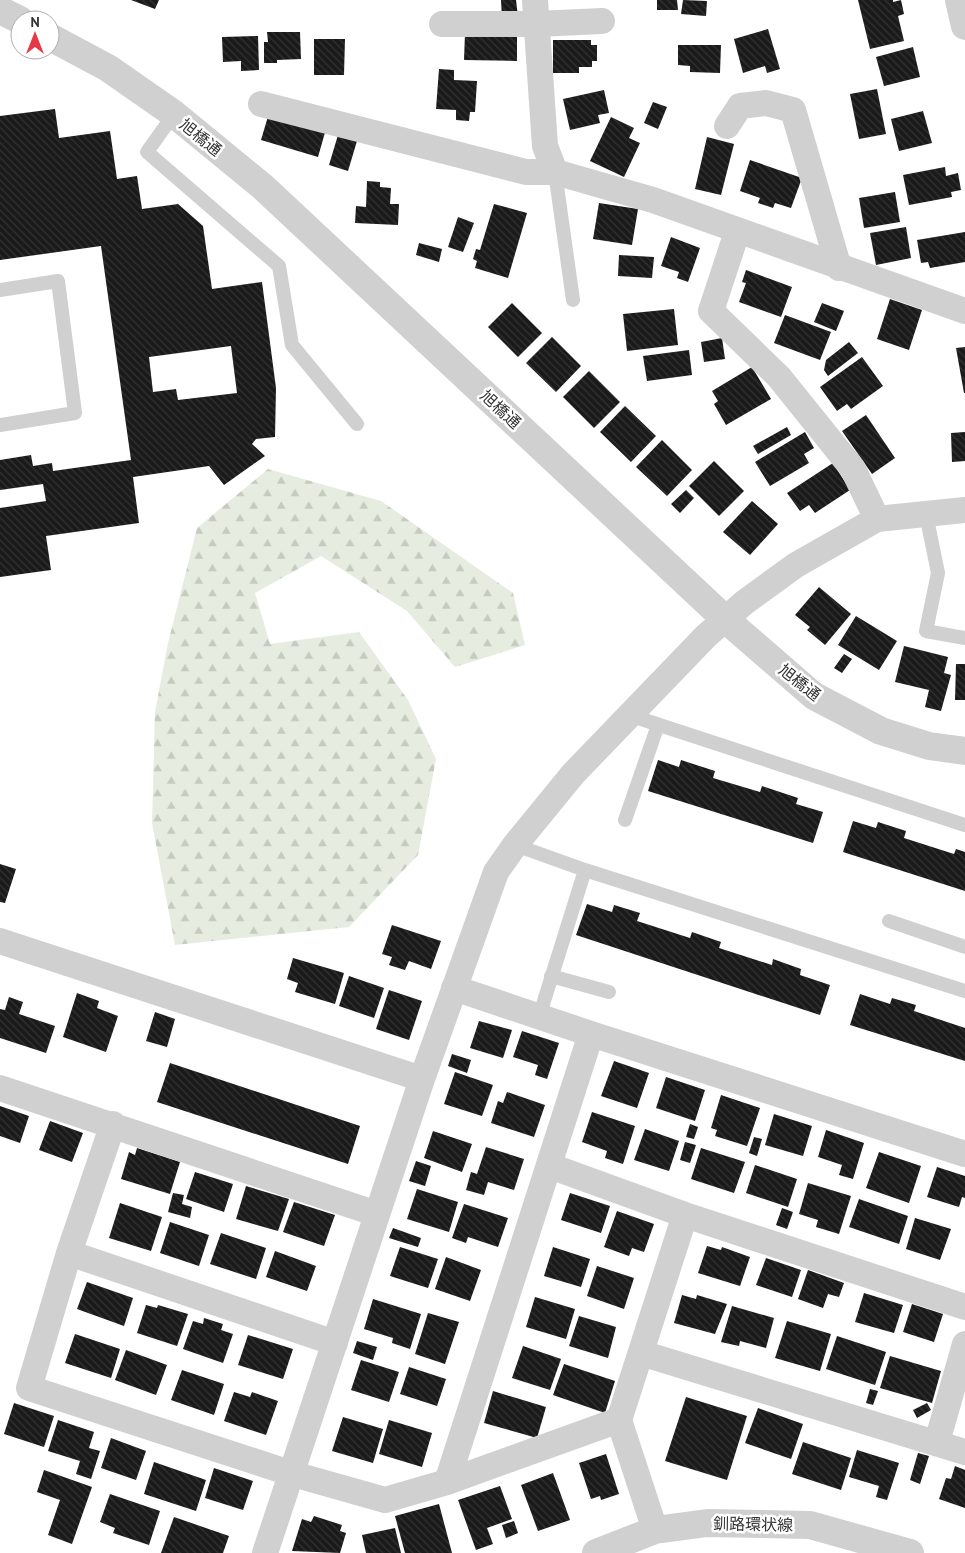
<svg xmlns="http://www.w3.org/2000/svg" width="965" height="1553" viewBox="0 0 965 1553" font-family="'PT Sans','Noto Sans JP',sans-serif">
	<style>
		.forest { fill: url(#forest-firs) }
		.building { fill: url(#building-back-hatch); fill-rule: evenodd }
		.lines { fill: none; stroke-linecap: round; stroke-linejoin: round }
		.service { stroke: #d0d0d0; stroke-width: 14 }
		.minor { stroke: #d0d0d0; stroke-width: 26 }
		.tertiary { stroke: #d0d0d0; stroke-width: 28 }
		.labels { text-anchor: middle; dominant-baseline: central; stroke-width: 5; stroke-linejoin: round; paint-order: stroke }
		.street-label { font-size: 16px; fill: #333; stroke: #fff }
	</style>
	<defs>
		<pattern id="forest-firs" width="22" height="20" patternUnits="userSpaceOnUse" patternTransform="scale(1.25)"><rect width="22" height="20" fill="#e6ecdf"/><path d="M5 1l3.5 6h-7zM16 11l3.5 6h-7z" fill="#c6cbc0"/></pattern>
		<pattern id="building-back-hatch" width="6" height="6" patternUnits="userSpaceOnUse" patternTransform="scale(1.25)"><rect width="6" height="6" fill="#1a1a1a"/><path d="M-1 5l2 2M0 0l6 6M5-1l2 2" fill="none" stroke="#333"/></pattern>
	</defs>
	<rect width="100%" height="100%" fill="#fff"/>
	<!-- forest -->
	<path class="forest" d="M268 469 381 501 513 593 525 645 455 667 407 611 321 556 255 593 270 644 359 632 408 700 436 759 418 855 349 927 175 945 152 823 155 712 168 643 197 528Z"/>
	<!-- building -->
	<path class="building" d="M131 0H159L155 9Z
		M501 0H516L518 17 502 19Z
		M657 0H677L678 10H657Z
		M683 0 707 1 706 16 681 14Z
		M858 0H893V2L901 0 904 14 898 16 904 41 870 49Z
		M768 29 780 69 767 73 765 66 743 73 734 39Z
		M267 32H300L301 59 277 60V63H264V42H268Z
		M465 33 517 34V61L464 60Z
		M258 36 259 70 241 71V61L223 62 222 37Z
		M314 39H345L344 75H314Z
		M553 40H591V45H597V61H592V67H579V73H553Z
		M678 45H721L720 73 690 72V66L678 65Z
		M913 47 920 77 884 86 876 57Z
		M439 69 454 70V80L477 81 475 112H470L469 121 456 120V110L436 109Z
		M877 89 886 134 859 139 850 94Z
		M604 90 609 113 598 115 600 123 570 130 563 99Z
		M653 102 667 107 658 129 644 123Z
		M55 109 59 138 110 131 117 179 137 176 142 209 178 204 203 226 212 289 262 282 276 388 275 437 256 439 252 444 265 456 224 485 209 466 133 477 139 523 46 536 51 570 0 577V508L46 501 43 484 0 490V460L31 455 33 466 52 463 53 471 131 460 101 246 0 260V116ZM231 346 237 393 178 400 176 389 153 392 149 357Z
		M923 111 932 143 899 151 891 119Z
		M269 113 326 129 318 157 261 140Z
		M611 117 634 128 629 138 640 143 624 177 590 161Z
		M338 135 357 141 348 171 329 165Z
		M707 137 734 144 721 195 695 189Z
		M750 160 802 178 791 208 775 203 773 208 758 203 760 198 740 191Z
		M945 167 946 176 958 173 961 190 951 192 952 197 909 205 903 175Z
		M367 181 380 182V187L391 188 390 204H399L398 225 355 223 356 206 366 207Z
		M895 192 900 222 864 228 859 198Z
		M599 203 638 209 632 245 593 239Z
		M494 204 527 213 508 278 475 268 477 261 473 259 476 249 480 250Z
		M458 217 474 223 463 252 448 247Z
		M906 227 911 258 876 265 870 233Z
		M965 232V262L930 268 928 262 921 263 917 240Z
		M671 237 700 248 688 282 677 278 679 272 661 266Z
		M419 243 442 249 439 262 416 255Z
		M619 255 654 257 652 278 618 276Z
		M746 270 792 287 781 317 739 302 746 283 742 282Z
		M890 299 922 310 909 350 877 339Z
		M512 303 542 333 518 357 488 327Z
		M822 303 844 311 836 331 814 322Z
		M674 309 678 345 627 351 623 314Z
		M785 315 831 332 820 360 774 343Z
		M552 337 581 366 556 392 526 363Z
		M722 338 725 359 704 362 701 342Z
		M849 342 858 353 828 376 824 370 826 360Z
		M965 347V393H964L956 348Z
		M689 350 692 375 647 381 643 356Z
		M862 357 883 386 851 409 847 404 837 411 820 387Z
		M752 367 771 399 726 425 714 404 718 401 712 391Z
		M589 371 620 402 594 428 563 397Z
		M625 406 656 436 631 462 600 432Z
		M866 415 895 458 872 474 842 431Z
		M787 427 791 435 758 454 753 446Z
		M805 432 814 448 804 454 809 463 770 486 755 462Z
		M965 432V461L952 462 951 433Z
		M662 440 692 470 667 496 636 467Z
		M714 461 744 491 719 516 689 486Z
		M833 463 850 490 815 513 809 505 800 511 787 493Z
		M686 490 694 498 680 513 671 504Z
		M752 501 778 524 750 555 723 532Z
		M819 587 851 614 825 645 807 630 810 627 795 615Z
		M856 616 897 641 879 670 838 645Z
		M904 646 948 657 944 673 951 675 941 711 925 707 929 690 895 682Z
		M844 654 852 659 842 673 834 668Z
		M956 664H965V700H955Z
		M658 760 679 767 681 760 715 771 713 778 760 792 762 786 798 798 796 804 823 812 813 843 648 791Z
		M853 821 876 828 878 822 906 831 904 838 954 854 956 849 965 852V891L843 852Z
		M0 864 16 869 5 903 0 902Z
		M587 904 612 912 614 905 640 913 637 921 690 938 692 932 721 942 719 948 772 965 773 959 801 969 800 975 830 985 820 1015 576 935Z
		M392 925 441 941 431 969 409 961 405 970 389 965 392 957 382 954Z
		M293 958 344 973 335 1004 295 992 298 983 287 979Z
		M349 976 384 988 374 1018 339 1006Z
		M389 990 422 1001 409 1040 376 1029Z
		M77 993 99 1001 97 1008 118 1016 106 1052 63 1037Z
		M860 994 890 1004 892 998 916 1005 914 1011 965 1028V1061L850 1025Z
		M9 997 23 1002 19 1014 55 1026 46 1053 0 1038V1009L5 1010Z
		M155 1012 175 1019 167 1047 146 1041Z
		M479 1021 512 1030 503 1058 470 1048Z
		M522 1031 559 1043 547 1079 535 1075 538 1065 513 1057Z
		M452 1054 471 1060 467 1073 448 1066Z
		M614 1061 649 1073 637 1108 601 1096Z
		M170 1063 360 1126 348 1164 157 1102Z
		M455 1072 493 1085 482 1116 444 1104Z
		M666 1077 705 1090 695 1121 656 1108Z
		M507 1092 545 1105 534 1137 491 1123 498 1101 503 1103Z
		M721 1095 760 1108 747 1146 715 1136 717 1130 711 1128Z
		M0 1106 29 1116 20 1143 0 1136Z
		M592 1112 635 1126 623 1164 605 1158 607 1151 582 1142Z
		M774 1114 812 1126 803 1156 765 1145Z
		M50 1121 83 1133 72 1162 39 1150Z
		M690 1124 698 1127 694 1139 686 1137Z
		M645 1129 679 1141 669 1171 634 1160Z
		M826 1130 864 1143 853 1179 839 1175 842 1165 818 1157Z
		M433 1131 472 1144 462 1172 424 1158Z
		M754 1137 762 1139 757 1156 749 1153Z
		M685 1142 696 1145 690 1163 680 1160Z
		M486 1147 524 1159 514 1190 488 1182 484 1195 466 1190 471 1172 477 1174Z
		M137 1148 180 1162 170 1194 121 1179 129 1152 135 1155Z
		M701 1148 745 1162 734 1193 691 1179Z
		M879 1152 921 1166 909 1203 866 1188Z
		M416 1161 431 1166 425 1186 409 1181Z
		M755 1165 797 1179 788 1207 746 1193Z
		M937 1167 965 1176V1198L962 1197 959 1207 927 1197Z
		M195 1172 233 1184 224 1212 186 1199Z
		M808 1183 851 1196 839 1234 816 1227 818 1220 799 1214Z
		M246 1186 289 1199 278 1231 236 1219Z
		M417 1189 458 1202 449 1232 407 1219Z
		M173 1193 184 1195 182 1204 192 1207 190 1218 168 1212Z
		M570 1193 610 1206 601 1233 561 1220Z
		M859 1199 908 1216 899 1244 849 1227Z
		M294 1202 335 1215 324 1246 283 1232Z
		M120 1203 162 1217 151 1251 109 1238Z
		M464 1204 508 1218 498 1247 468 1237 466 1243 452 1238Z
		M782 1208 793 1212 787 1229 776 1225Z
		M617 1211 654 1224 644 1252 632 1248 629 1256 604 1247Z
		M915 1218 951 1229 940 1260 906 1249Z
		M170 1222 209 1235 199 1266 160 1253Z
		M393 1228 421 1238 418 1247 389 1238Z
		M221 1233 266 1248 256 1279 210 1264Z
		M707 1246 721 1250 722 1247 750 1257 740 1286 698 1273Z
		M400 1247 438 1259 428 1288 390 1276Z
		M553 1247 590 1259 581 1287 544 1276Z
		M275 1251 316 1266 307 1291 266 1277Z
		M446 1257 481 1270 470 1301 435 1289Z
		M766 1258 801 1270 792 1297 756 1285Z
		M597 1266 634 1278 624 1309 587 1296Z
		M808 1270 844 1283 839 1297 828 1294 823 1308 798 1299Z
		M87 1282 133 1298 124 1326 77 1309Z
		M864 1293 903 1305 894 1333 855 1322Z
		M682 1295 696 1299 697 1295 727 1304 715 1334 674 1323Z
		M535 1297 575 1309 566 1339 526 1327Z
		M373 1299 421 1314 410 1349 392 1343 393 1338 364 1329Z
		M912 1304 943 1314 934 1342 903 1332Z
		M146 1305 157 1308 158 1305 188 1314 177 1346 137 1333Z
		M732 1306 774 1318 766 1348 740 1341 739 1346 721 1342Z
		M428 1313 459 1322 445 1364 415 1354Z
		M579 1316 616 1327 608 1358 569 1346Z
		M204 1318 223 1324 221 1330 233 1334 223 1363 183 1349 193 1321 203 1324Z
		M787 1321 831 1334 820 1371 775 1358Z
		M75 1334 120 1349 111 1378 65 1363Z
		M248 1335 293 1349 283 1379 238 1365Z
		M837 1336 886 1352 875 1385 826 1369Z
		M357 1341 377 1347 373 1360 353 1353Z
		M523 1346 561 1359 550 1390 512 1378Z
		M126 1350 167 1365 156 1395 115 1380Z
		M890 1356 941 1371 932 1403 880 1388Z
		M361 1360 399 1372 389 1402 351 1390Z
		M564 1364 615 1381 605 1413 553 1395Z
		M409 1367 446 1379 437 1406 400 1394Z
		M182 1370 224 1384 214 1415 171 1400Z
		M870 1389 878 1391 873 1405 866 1403Z
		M493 1391 546 1407 537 1438 484 1423Z
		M234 1392 250 1397 252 1392 278 1401 266 1435 224 1421Z
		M686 1397 747 1416 727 1480 665 1461Z
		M14 1403 54 1416 44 1447 4 1434Z
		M927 1403 931 1410 917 1418 913 1410Z
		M758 1408 803 1424 791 1459 745 1443Z
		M343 1417 383 1429 373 1463 332 1451Z
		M58 1420 94 1432 89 1448 100 1451 91 1479 76 1474 80 1461 48 1451Z
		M389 1420 432 1433 422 1467 379 1454Z
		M111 1438 146 1451 136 1480 101 1468Z
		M803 1442 851 1458 841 1490 792 1474Z
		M857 1450 899 1463 887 1500 876 1497 879 1486 849 1477Z
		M918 1453 929 1456 920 1484 910 1480Z
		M606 1454 619 1494 601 1500 600 1496 591 1499 579 1463Z
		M154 1462 206 1480 196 1511 144 1494Z
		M955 1466 965 1470V1508L939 1499 946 1478 951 1479Z
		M214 1468 253 1481 243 1510 205 1498Z
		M44 1470 92 1487 72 1544 48 1535 60 1500 37 1492Z
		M553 1473 570 1520 538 1531 521 1485Z
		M500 1486 512 1519 487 1528 493 1544 476 1550 458 1500Z
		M110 1494 160 1511 149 1545 113 1533 115 1528 100 1522Z
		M439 1504 452 1553H405L395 1516Z
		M314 1516 342 1525 340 1531 346 1533 340 1553 292 1551 302 1519 311 1522Z
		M174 1517 229 1536 223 1553H161Z
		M514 1521 518 1533 506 1538 502 1525Z
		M395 1528 401 1553H366L362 1535Z"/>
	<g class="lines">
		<!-- service -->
		<path class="service" d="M174 114 147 152 279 266 292 345 357 424
			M555 172 573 300
			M0 290 58 281 75 413 0 425
			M926 514 938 573 926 631 965 638
			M629 715 965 825
			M625 820 658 725
			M515 845 585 870 965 991
			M889 921 965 947
			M551 976 609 992
			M539 1017 585 870"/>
		<!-- minor -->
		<path class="minor" d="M535 0 545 146 555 172
			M442 24H537L602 21
			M261 104 526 172H555L653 200 965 311
			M727 126 740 106 766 103 793 110 839 268
			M737 232 711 311 779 377 853 469 877 519
			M0 941 422 1079
			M454 988 591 1034 965 1154
			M0 1088 377 1214
			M113 1124 69 1253 29 1388 293 1474 385 1500 447 1482 619 1420 685 1215
			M550 1166 685 1215 965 1307
			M69 1253 335 1343
			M641 1353 965 1452
			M619 1420 655 1530
			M937 1442 965 1344
			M447 1482 591 1034
			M265 1553 422 1079 496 872 515 845 573 774 706 636 745 602 796 565 877 519 965 510"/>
		<!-- tertiary -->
		<path class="tertiary" d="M959 0 965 26
			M0 10 20 20
			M50 37 108 68 174 114 263 187 725 619 814 696 881 731 929 746 965 751
			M596 1553 655 1530 707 1523 810 1525 910 1553"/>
	</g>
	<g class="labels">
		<!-- street labels -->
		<g class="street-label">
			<text transform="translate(201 137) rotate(39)">旭橋通</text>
			<text transform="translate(501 409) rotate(43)">旭橋通</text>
			<text transform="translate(800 682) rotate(38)">旭橋通</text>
			<text transform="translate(753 1524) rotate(1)">釧路環状線</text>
		</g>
	</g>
	<!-- north arrow -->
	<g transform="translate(35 35)"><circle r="24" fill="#ffffff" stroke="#adadad"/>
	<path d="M0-4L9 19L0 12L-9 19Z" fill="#e63946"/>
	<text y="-8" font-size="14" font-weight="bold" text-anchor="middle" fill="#333333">N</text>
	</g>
</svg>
